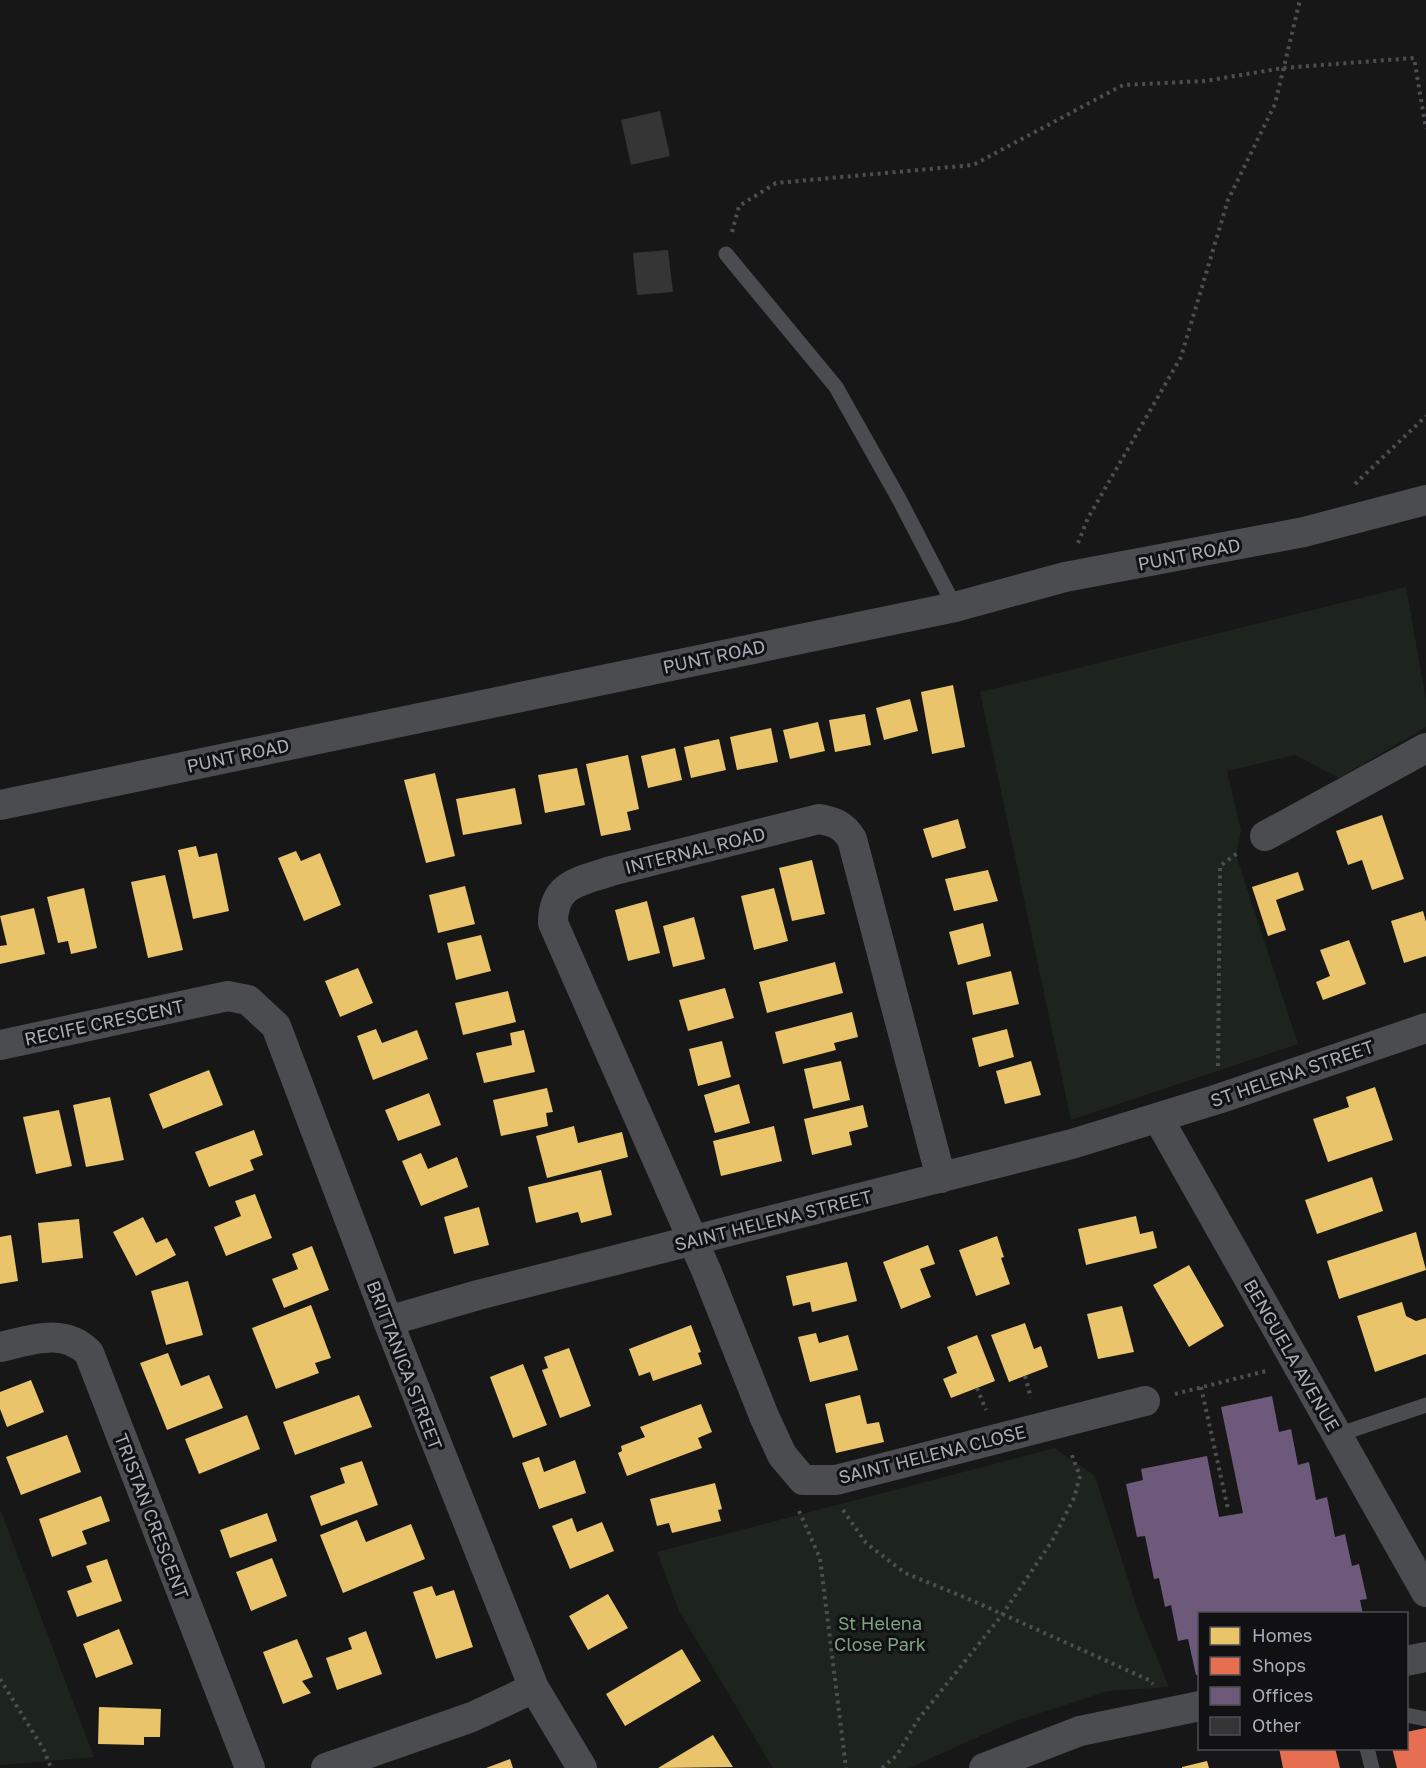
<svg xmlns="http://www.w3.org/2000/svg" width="1426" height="1768" viewBox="0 0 1426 1768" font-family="'Golos Text',sans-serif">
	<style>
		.green { fill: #1d241e }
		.homes { fill: #e9c46a }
		.shops { fill: #e76f51 }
		.offices { fill: #6d597a }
		.building { fill: #353536 }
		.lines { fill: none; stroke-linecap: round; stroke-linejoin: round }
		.path { stroke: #4d4e52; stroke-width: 4; stroke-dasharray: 3 4.5; stroke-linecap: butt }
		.service { stroke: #4b4c50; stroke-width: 15 }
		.minor { stroke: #4b4c50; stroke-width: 30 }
		.labels { text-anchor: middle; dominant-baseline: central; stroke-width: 6; stroke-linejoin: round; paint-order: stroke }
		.street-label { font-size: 18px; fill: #a8adb8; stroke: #111113 }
		.park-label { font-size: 18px; fill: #7fa381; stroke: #111113 }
	</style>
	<rect width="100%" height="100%" fill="#171717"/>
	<!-- green -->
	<path class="green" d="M1406 587 1426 700V727L1339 778 1295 755 1227 771 1241 831 1236 855 1298 1044 1071 1120 980 692Z
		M1055 1448 1095 1476 1139 1614 1169 1687 1108 1691 1007 1724 909 1768H773L679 1611 657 1552Z
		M0 1509 94 1757 0 1765Z"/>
	<!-- homes -->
	<path class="homes" d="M953 685 965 747 932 754 921 692Z
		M910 699 918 731 884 740 876 708Z
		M865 714 871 745 835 752 829 720Z
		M818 722 825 751 790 759 783 730Z
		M771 728 778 762 737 770 730 737Z
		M719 739 726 770 691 778 684 747Z
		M675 748 682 780 648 788 641 756Z
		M628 755 639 809 627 812 631 830 601 836 586 764Z
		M577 768 585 805 545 813 538 775Z
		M435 773 455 856 426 863 404 780Z
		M515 788 522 824 463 835 456 799Z
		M1382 815 1404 879 1372 890 1362 860 1348 865 1336 831Z
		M958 819 966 848 932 858 923 829Z
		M196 846 199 857 217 853 229 911 193 919 178 850Z
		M296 851 301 861 320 853 341 905 304 921 278 858Z
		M812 860 825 914 792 921 779 868Z
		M988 870 998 901 954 911 945 879Z
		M1298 872 1304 890 1276 900 1286 930 1268 936 1252 887Z
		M165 875 183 950 148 958 131 882Z
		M465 886 475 924 438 933 429 895Z
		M84 888 97 948 71 954 68 941 58 943 47 897Z
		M774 888 788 941 754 950 741 896Z
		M647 901 660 953 628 961 615 910Z
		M34 908 45 954 0 964V946L7 945 0 916Z
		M1423 911 1426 922V956L1404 963 1391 921Z
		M694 917 705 959 673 967 663 926Z
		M983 923 991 956 958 965 949 932Z
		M481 935 491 971 456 980 447 943Z
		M1349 940 1366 984 1323 1000 1316 982 1330 976 1320 950Z
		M835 962 843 993 767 1013 759 982Z
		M358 968 373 1003 340 1017 325 981Z
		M1011 971 1019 1004 973 1015 966 982Z
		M725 988 734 1018 688 1031 679 1000Z
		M508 991 516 1022 463 1035 455 1003Z
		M852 1012 858 1037 834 1043 836 1050 783 1064 775 1032Z
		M376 1029 382 1043 417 1030 428 1059 373 1080 357 1036Z
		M1007 1029 1014 1057 979 1067 972 1038Z
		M524 1030 535 1072 484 1083 476 1053 512 1045 510 1033Z
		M722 1041 731 1077 698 1086 689 1049Z
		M841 1061 850 1100 813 1109 804 1069Z
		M1031 1061 1041 1095 1005 1104 996 1071Z
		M209 1070 223 1105 163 1129 149 1094Z
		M739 1084 750 1123 715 1133 704 1095Z
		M1375 1087 1393 1140 1328 1162 1313 1119 1349 1107 1346 1097Z
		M547 1088 553 1112 546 1113 548 1126 501 1136 493 1100Z
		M429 1093 441 1125 398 1141 385 1110Z
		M110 1097 124 1160 86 1167 73 1105Z
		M863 1105 868 1127 849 1132 852 1145 812 1155 804 1119Z
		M59 1110 72 1166 36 1174 23 1117Z
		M574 1126 578 1143 622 1132 628 1157 547 1178 536 1136Z
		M774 1126 782 1161 721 1176 713 1141Z
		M254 1130 263 1155 250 1160 254 1170 209 1187 195 1152Z
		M421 1153 428 1169 457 1157 468 1187 421 1206 402 1161Z
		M601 1170 612 1215 581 1223 578 1212 536 1223 528 1187Z
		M1372 1177 1383 1211 1317 1234 1305 1200Z
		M255 1194 272 1238 226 1256 214 1227 241 1216 235 1201Z
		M479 1207 489 1245 454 1254 444 1217Z
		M1136 1216 1140 1234 1153 1231 1157 1248 1086 1265 1078 1229Z
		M143 1217 156 1243 167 1238 176 1255 136 1276 113 1232Z
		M79 1219 83 1258 42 1263 38 1223Z
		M1416 1232 1426 1270 1339 1299 1327 1261Z
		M11 1235 18 1281 0 1284V1237Z
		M997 1236 1004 1257 1001 1258 1010 1284 976 1296 959 1250Z
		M928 1245 935 1264 920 1269 931 1297 901 1309 883 1262Z
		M312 1246 329 1290 284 1308 272 1279 298 1269 292 1254Z
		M847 1262 857 1301 812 1312 810 1302 793 1306 786 1276Z
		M1189 1265 1224 1326 1189 1347 1153 1285Z
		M188 1281 203 1335 166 1345 151 1291Z
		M1402 1302 1406 1316 1416 1321 1426 1318V1354L1375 1372 1357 1316Z
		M311 1305 331 1358 315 1363 319 1373 276 1389 252 1328Z
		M1122 1306 1134 1352 1098 1359 1087 1314Z
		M1025 1323 1034 1349 1041 1346 1048 1367 1009 1382 991 1335Z
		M691 1325 701 1352 698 1353 702 1364 653 1381 650 1372 639 1376 629 1349Z
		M816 1333 819 1343 848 1335 858 1370 810 1382 798 1337Z
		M977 1335 995 1381 951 1398 943 1379 957 1373 947 1347Z
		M569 1348 591 1406 560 1418 542 1370 548 1368 544 1357Z
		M168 1353 181 1386 209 1375 223 1408 167 1430 140 1363Z
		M523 1364 547 1425 513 1438 490 1377Z
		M31 1380 44 1412 7 1427 0 1409V1392Z
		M359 1395 372 1427 295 1455 283 1422Z
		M860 1395 867 1424 879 1422 884 1442 836 1453 825 1404Z
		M701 1404 712 1432 698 1438 702 1448 627 1476 618 1453 622 1451 621 1446 645 1437 640 1427Z
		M247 1415 260 1449 199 1474 185 1439Z
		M67 1435 81 1472 21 1495 6 1457Z
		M539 1457 544 1472 575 1460 586 1493 539 1509 522 1463Z
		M362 1461 378 1505 321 1526 310 1496 345 1483 340 1468Z
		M715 1483 722 1509 718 1510 721 1521 672 1533 669 1523 657 1526 650 1499Z
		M101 1496 110 1521 82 1531 87 1544 52 1557 39 1519Z
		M267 1513 277 1541 230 1558 220 1530Z
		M572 1518 577 1532 602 1522 614 1551 570 1569 552 1526Z
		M357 1520 366 1542 411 1524 425 1559 343 1593 320 1535Z
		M272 1558 287 1596 251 1611 236 1572Z
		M107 1559 122 1601 77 1617 67 1591 92 1582 86 1566Z
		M432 1586 436 1596 454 1590 473 1647 436 1659 413 1592Z
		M608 1594 628 1628 588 1650 569 1616Z
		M119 1629 133 1664 96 1678 83 1644Z
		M366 1631 382 1674 337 1690 326 1658 352 1649 348 1638Z
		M297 1639 313 1677 302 1681 311 1693 283 1704 263 1652Z
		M682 1649 701 1681 625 1726 606 1694Z
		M99 1707 161 1709 160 1737H144V1745L98 1744Z
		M713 1735 733 1767 658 1768Z
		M510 1759 513 1768H486Z
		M1207 1761 1209 1768H1182V1767Z"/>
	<!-- shops -->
	<path class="shops" d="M1426 1728V1768H1397L1392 1748H1406V1732Z
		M1279 1748H1335L1340 1768H1283Z"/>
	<!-- offices -->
	<path class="offices" d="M1272 1396 1279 1432 1291 1429 1298 1465 1309 1462 1316 1500 1327 1497 1335 1537 1345 1534 1352 1566 1359 1564 1367 1599 1360 1600 1363 1614H1200V1675H1196L1188 1639 1178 1641 1171 1605 1165 1607 1159 1578 1154 1579 1145 1536 1137 1537 1126 1484 1143 1480 1141 1469 1207 1456 1219 1517 1243 1513 1221 1407Z"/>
	<!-- building -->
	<path class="building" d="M660 111 670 156 631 165 621 120Z
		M668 250 673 292 637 295 633 253Z"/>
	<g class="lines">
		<!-- path -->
		<path class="path" d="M732 232 739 206 776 183 973 165 1123 85 1205 81 1283 68 1414 58 1426 129
			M1355 484 1426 416
			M1078 543 1088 518 1181 357 1228 200 1275 104 1300 0
			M1218 1066 1220 866 1239 852
			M1025 1376 1031 1398
			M1201 1387 1228 1509
			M977 1388 986 1410
			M1175 1394 1266 1371
			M843 1510 866 1543 905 1573 971 1600 1149 1680 1153 1684
			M799 1511 820 1558 846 1768
			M0 1679 44 1750 51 1768
			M882 1768 897 1755 917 1721 1002 1615 1052 1541 1074 1498 1080 1476 1071 1453"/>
		<!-- service -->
		<path class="service" d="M726 254 836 387 899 499 955 607
			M1337 1435 1426 1405
			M1406 1715 1426 1719
			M1367 1748 1372 1768"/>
		<!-- minor -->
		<path class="minor" d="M0 805 955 607 1065 577 1304 532 1426 500
			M1265 836 1426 748
			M0 1045 228 996 248 1000 276 1026 388 1321 534 1688 582 1768
			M1158 1118 1426 1592
			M941 1178 852 839C843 825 835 822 819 819L611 871C579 882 553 883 553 923L706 1270 764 1416 782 1455 803 1480H836L1145 1401
			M388 1321 478 1295 1072 1144 1218 1099 1426 1028
			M0 1347C31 1340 64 1327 89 1353L250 1768
			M1406 1661 1426 1657
			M326 1768 472 1717 534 1688
			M984 1768 1080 1731 1200 1706"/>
	</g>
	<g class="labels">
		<!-- street labels -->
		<g class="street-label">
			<text transform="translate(1189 554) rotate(-11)">PUNT ROAD</text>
			<text transform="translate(714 656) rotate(-12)">PUNT ROAD</text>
			<text transform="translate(238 755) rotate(-12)">PUNT ROAD</text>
			<text transform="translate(695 850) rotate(-14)">INTERNAL ROAD</text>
			<text transform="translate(104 1022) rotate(-12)">RECIFE CRESCENT</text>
			<text transform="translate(1292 1073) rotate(-19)">ST HELENA STREET</text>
			<text transform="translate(773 1220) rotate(-14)">SAINT HELENA STREET</text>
			<text transform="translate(1292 1355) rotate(60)">BENGUELA AVENUE</text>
			<text transform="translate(405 1365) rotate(69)">BRITTANICA STREET</text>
			<text transform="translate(932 1454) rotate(-14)">SAINT HELENA CLOSE</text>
			<text transform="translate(152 1516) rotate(69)">TRISTAN CRESCENT</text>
		</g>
		<!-- park labels -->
		<g class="park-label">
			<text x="880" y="1623">St Helena<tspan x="880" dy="21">Close Park</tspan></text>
		</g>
	</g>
	<!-- legend -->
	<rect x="1198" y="1612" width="210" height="138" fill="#111113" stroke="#4d4f55" stroke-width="1.5"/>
	<rect x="1210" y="1627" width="30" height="18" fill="#e9c46a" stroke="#4d4f55" stroke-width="1.5"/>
	<text x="1252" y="1642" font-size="18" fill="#a8adb8">Homes</text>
	<rect x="1210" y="1657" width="30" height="18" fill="#e76f51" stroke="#4d4f55" stroke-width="1.5"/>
	<text x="1252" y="1672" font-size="18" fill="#a8adb8">Shops</text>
	<rect x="1210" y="1687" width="30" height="18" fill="#6d597a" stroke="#4d4f55" stroke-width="1.5"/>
	<text x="1252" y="1702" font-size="18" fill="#a8adb8">Offices</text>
	<rect x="1210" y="1717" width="30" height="18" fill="#353536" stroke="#4d4f55" stroke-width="1.5"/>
	<text x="1252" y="1732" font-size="18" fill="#a8adb8">Other</text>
</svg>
